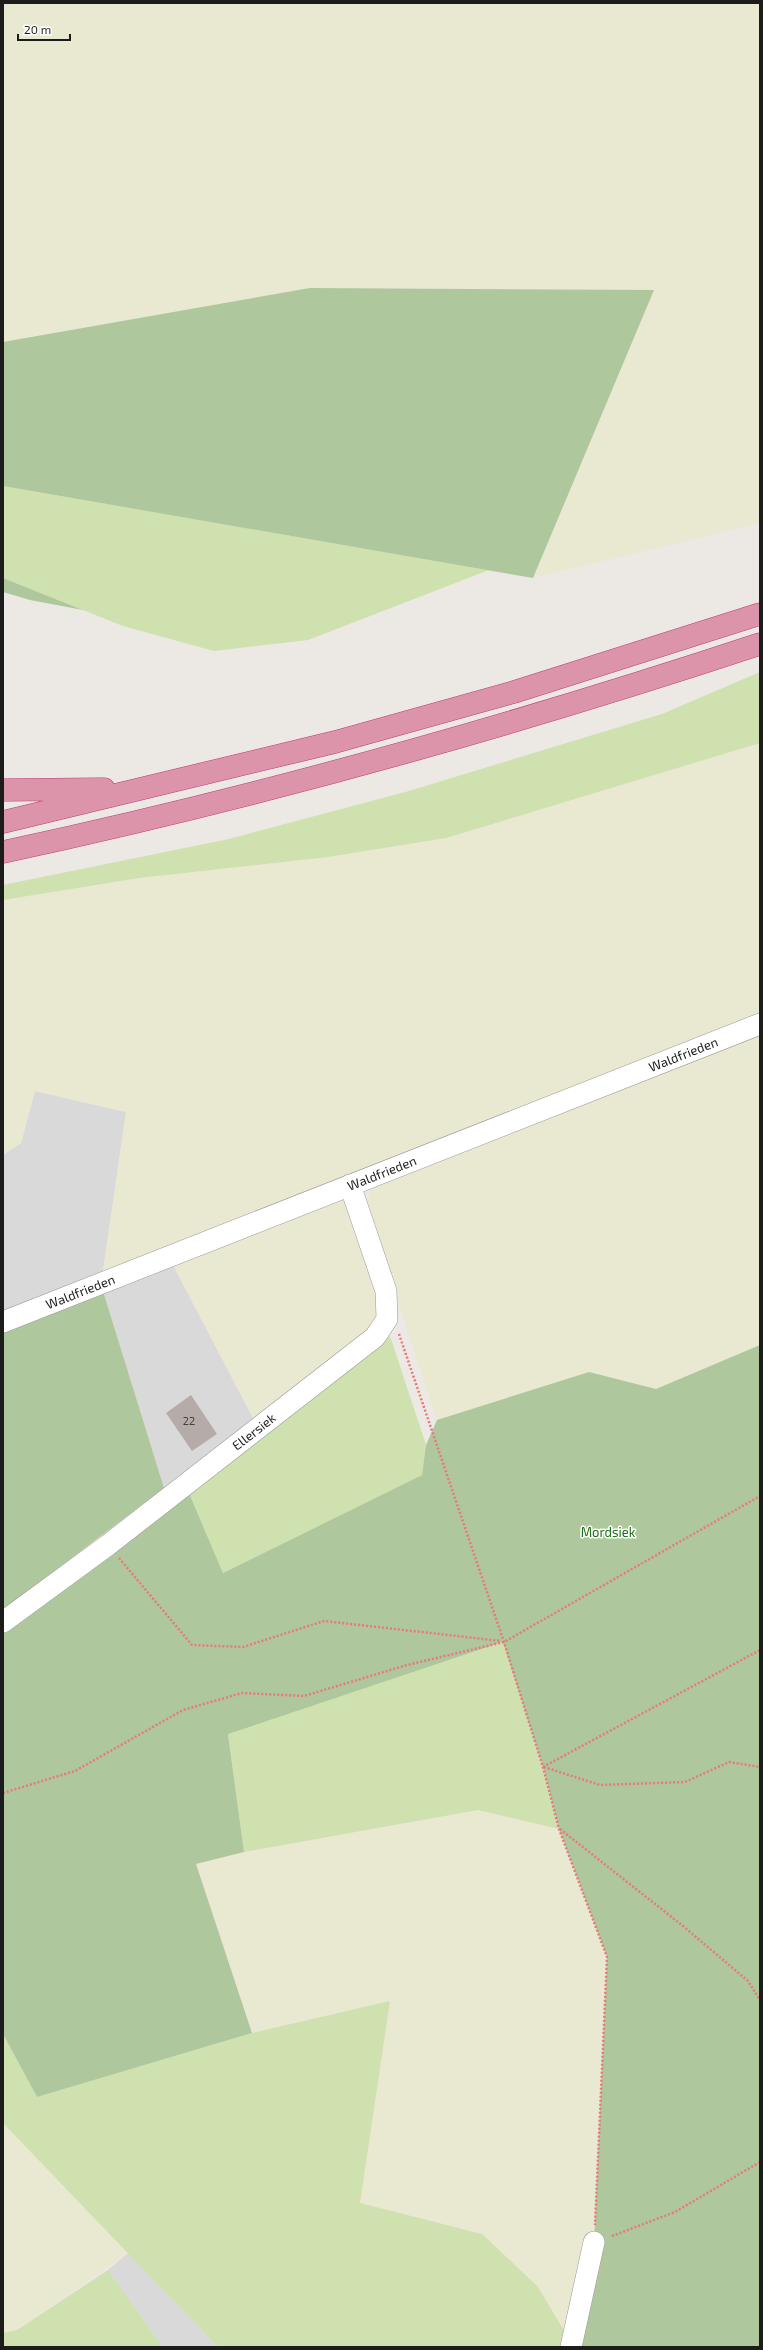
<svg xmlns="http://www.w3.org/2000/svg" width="763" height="2350" viewBox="0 0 763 2350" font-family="'Exo 2',sans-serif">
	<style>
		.residential { fill: #dad9d9 }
		.farmland { fill: #e9e8d0 }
		.grass { fill: #cee1af }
		.forest { fill: #afc79d }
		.building { fill: #b5aca9 }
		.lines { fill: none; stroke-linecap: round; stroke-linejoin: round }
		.minor-casing { stroke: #999; stroke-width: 22 }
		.highway-casing { stroke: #c1397a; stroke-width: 23 }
		.path { stroke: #e8787c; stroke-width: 2.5; stroke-dasharray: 2 2; stroke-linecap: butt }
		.minor { stroke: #fff; stroke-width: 21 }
		.highway { stroke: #db94aa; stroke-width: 22 }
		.labels { text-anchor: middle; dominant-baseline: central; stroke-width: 3; stroke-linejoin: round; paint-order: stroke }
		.number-label { font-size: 11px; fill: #42403f }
		.street-label { font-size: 13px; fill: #1c1c1c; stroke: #fff }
		.park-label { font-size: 13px; fill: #1c6c18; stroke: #fff }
	</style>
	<rect width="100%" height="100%" fill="#ece8e3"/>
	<!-- residential -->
	<path class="residential" d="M35 1091 126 1112 103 1271 3 1310V1155L21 1143Z
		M173 1265 254 1420 164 1488 103 1291Z
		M128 2253 218 2347H163L108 2270Z"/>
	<!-- farmland -->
	<path class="farmland" d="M3 3H760V523L533 578 653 290 310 288 3 342Z
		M760 743V1015L103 1271 126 1112 35 1091 21 1143 3 1155V900L139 878 328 857 446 838Z
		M760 1031V1345L656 1389 589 1372 437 1420 366 1204 374 1183Z
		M344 1197 380 1310 371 1330 254 1420 173 1265Z
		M478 1810 559 1829 607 1957 594 2242 573 2346 482 2234 360 2203 390 2001 252 2033 196 1864 244 1852Z
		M3 2123 128 2253 17 2330 3 2333Z"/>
	<!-- grass -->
	<path class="grass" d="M3 486 489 570 308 640 214 651 123 626 3 578Z
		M760 672V743L446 838 328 857 139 878 3 900V885L229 839 409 791 662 714Z
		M390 1336 426 1445 422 1475 223 1573 189 1493Z
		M504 1642 543 1767 559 1829 478 1810 244 1852 228 1733Z
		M390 2001 360 2203 482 2234 538 2287 573 2346 571 2347H218L3 2123V2034L37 2097 252 2033Z
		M108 2270 163 2347H3V2333L17 2330Z"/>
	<!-- forest -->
	<path class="forest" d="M310 288 654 290 533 578 3 486V342Z
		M3 578 83 610 30 600 3 592Z
		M103 1291 164 1488 3 1610V1332Z
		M760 1345V2347H571L594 2242 607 1957 559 1829 543 1767 503 1642 228 1734 244 1852 196 1864 252 2033 37 2097 3 2034V1634L189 1493 223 1573 422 1475 426 1445 437 1420 589 1372 656 1389Z"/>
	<!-- building -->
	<path class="building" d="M191 1395 217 1434 192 1451 166 1413Z"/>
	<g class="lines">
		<!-- minor casing -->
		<g class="minor-casing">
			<g id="minor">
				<path id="s1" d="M3 1322 760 1024"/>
				<path id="s2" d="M3 1622 108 1545 375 1337 387 1319 386 1291 350 1185"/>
				<path d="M571 2347 594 2242"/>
			</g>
		</g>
		<!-- highway casing -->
		<g class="highway-casing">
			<path id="highway" d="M3 790 104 789
				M3 822 335 742 514 692 760 614
				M3 852C259 797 512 726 760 644"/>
		</g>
		<!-- path -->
		<path class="path" d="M399 1334 504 1642 543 1767 559 1829 607 1957 595 2225
			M119 1558 192 1645 243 1647 324 1621 501 1641
			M543 1767 760 1650
			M544 1767 600 1785 685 1782 729 1762 760 1767
			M3 1793 75 1771 183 1710 242 1693 304 1696 407 1665 504 1642 760 1496
			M560 1829 683 1926 748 1981 760 2000
			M612 2236 675 2212 760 2162"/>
		<!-- minor -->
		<use href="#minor" class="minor"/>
		<!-- highway -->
		<use href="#highway" class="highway"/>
	</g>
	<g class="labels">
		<!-- number labels -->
		<g class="number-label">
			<text x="189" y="1420">22</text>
		</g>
		<!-- street labels -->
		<g class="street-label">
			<text stroke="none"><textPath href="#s1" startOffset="731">Waldfrieden</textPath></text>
			<text stroke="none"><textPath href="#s1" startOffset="407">Waldfrieden</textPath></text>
			<text stroke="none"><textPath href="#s1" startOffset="83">Waldfrieden</textPath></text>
			<text stroke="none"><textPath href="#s2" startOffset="315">Ellersiek</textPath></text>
		</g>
		<!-- park labels -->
		<g class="park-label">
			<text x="608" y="1532">Mordsiek</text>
		</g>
	</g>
	<!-- border -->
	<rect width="763" height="2350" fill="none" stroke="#1c1c1c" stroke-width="8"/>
	<!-- scale -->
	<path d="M18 34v6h52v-6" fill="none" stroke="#1c1c1c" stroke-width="2"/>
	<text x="24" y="34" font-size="12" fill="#1c1c1c" stroke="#ffffff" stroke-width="3" paint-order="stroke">20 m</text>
</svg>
